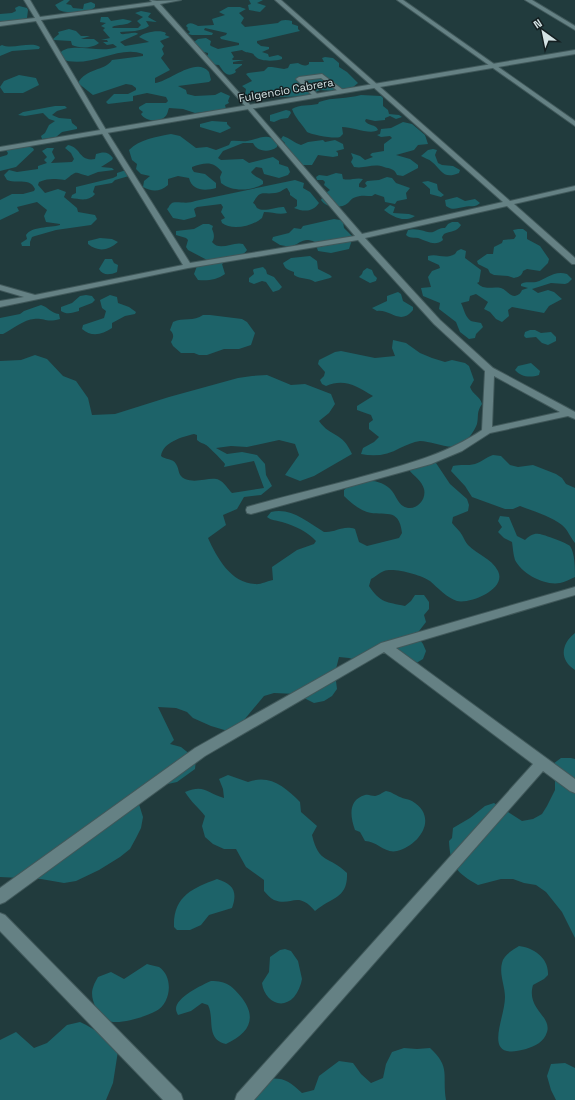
<svg xmlns="http://www.w3.org/2000/svg" width="575" height="1100" viewBox="0 0 575 1100" font-family="'Space Grotesk',sans-serif">
	<style>
		.green { fill: #1d6369; fill-rule: evenodd }
		.lines { fill: none; stroke-linecap: round; stroke-linejoin: round }
		.service-casing { stroke: #40585a; stroke-width: 2 }
		.minor-casing { stroke: #40585a; stroke-width: 2 }
		.secondary-casing { stroke: #40585a; stroke-width: 2 }
		.service { fill: #658184; fill-rule: evenodd }
		.minor { fill: #658184; fill-rule: evenodd }
		.secondary { fill: #658184; fill-rule: evenodd }
		.labels { text-anchor: middle; dominant-baseline: central; stroke-width: 3; stroke-linejoin: round; paint-order: stroke }
		.far-street-label { font-size: 11px; fill: #d4e3e4; stroke: #141f21 }
	</style>
	<rect width="100%" height="100%" fill="#213b3d"/>
	<!-- green -->
	<path class="green" d="M64 0H70L66 4 71 5 73 8 83 9 84 4 91 2 95 4V7C90 13 66 14 59 10 58 9 56 6 55 5Z
		M249 0H263L257 3 266 6 260 12 249 10 248 5 251 4Z
		M19 6 27 8 28 10 27 18 12 22 0 21V14L12 13 16 11 15 8Z
		M228 7H240L246 9 239 13 244 18 241 23 245 27 278 23C282 19 287 20 292 21V24L298 26V29L300 31 257 41V43L261 46 269 47V49L262 52 268 54 269 57 278 55 282 57V59C276 61 261 62 256 57 253 55 255 54 251 53 247 52 246 53 242 50L231 52 234 57 232 59 233 60H244L233 62V64H242V65L235 70 236 72C227 79 223 71 219 65L209 64 204 61 203 58 208 55V53L197 50 194 46 197 45 194 42 198 39 206 38 211 41 210 45 211 46 218 49 239 45V43L221 39 220 37 226 35 227 33 205 28 204 30 213 33 212 35H192L188 34 190 32 187 29 188 28 186 26C189 21 194 24 198 26L214 25 212 19 225 15 219 12Z
		M141 11 151 13 148 17 157 22 146 21 149 26C141 32 129 31 120 32L121 34C126 35 135 31 138 34L120 42 125 46 149 42 139 37C143 32 161 29 166 33L165 35 170 37 160 41 164 46 162 49 164 54 161 58 170 70 155 78V83C169 82 196 56 209 72L211 80 209 82 178 86 186 90 187 94 195 96 215 95 221 92 230 96 228 101 229 103 225 105 226 109 195 113 183 109 169 108C168 110 168 112 167 114 163 123 145 122 141 114L143 112 139 109V107L146 103H166L168 101 166 97 147 93 133 96V101L108 104 106 102 114 94H128L136 90V88L132 85 126 84 93 95 78 83C86 68 105 71 112 60L143 56V54C118 44 90 70 61 59V52C72 42 101 54 117 47L113 44 107 45 103 42H108L107 40H101L110 38 103 30 105 28 101 26 106 23 100 22 101 17H108L111 21 123 19 132 21C127 26 118 24 112 27L113 28H138L141 25 137 21 143 17 135 13Z
		M69 29 76 31 81 36H90L81 39H94L99 43C93 48 80 49 72 45L71 41 54 40 53 39 59 34 58 32Z
		M2 45C12 50 31 41 40 47L39 49 12 51 0 56V46Z
		M325 57 333 58 339 63V67L347 72 358 83 352 88 334 91 320 90 307 96 283 97 273 96 255 100 245 95 246 89 242 86 252 81 246 74 248 73 264 71 268 67H272L284 69 288 68 290 64 298 63C302 65 305 67 309 64V62H324L322 58Z
		M19 75 36 78 39 85 23 93H4L0 87 4 81Z
		M361 95 381 96 383 98V106L388 110 389 114 399 115 402 117 396 119 390 116 385 118V120L375 121 366 119 365 121C368 126 376 124 378 130 370 135 353 127 342 127L343 134 340 137C334 139 313 135 307 132 302 124 295 118 292 109 300 104 309 106 318 104L319 102C333 97 347 99 361 95Z
		M55 106H65L67 108 57 111 52 115 59 118 71 119 72 123 77 127V129L62 132 56 137 42 139 41 136 45 133 49 125 55 121 49 119 43 113 25 116 18 115 23 112Z
		M286 110 290 111 291 113 288 118 281 119 274 122 270 121V115Z
		M212 121 227 122V124L231 128 220 133 200 127V124Z
		M403 122 412 124 425 135 428 144 418 145 414 150 396 155 410 159 418 165V168L403 176 397 175C394 168 390 169 384 167 373 163 365 169 354 167L351 162 353 158 351 153 360 156 365 160 373 157 370 155 372 153 384 151V144L392 138 390 136 381 137 377 135 380 134 381 129 391 128Z
		M171 134 180 136 196 148 207 147 216 150 229 145 231 141C236 140 242 142 247 141 259 139 267 132 278 142L277 147C269 153 257 152 253 143H243L223 151 218 158 221 160 243 159 249 163 273 157 279 161V164L288 167 290 172 288 175 279 178 264 174 262 168 256 167 251 172C254 177 260 177 263 181V184C251 191 232 192 221 183L220 177 222 172C214 161 205 162 192 167V169L194 172 205 174 216 183V188C205 191 192 191 189 178L178 176 168 179V185C160 192 152 192 143 187L144 181 150 176 141 174 136 169 137 164 132 160 129 150C140 139 156 137 171 134Z
		M283 136C290 138 294 143 301 145L308 142 323 140 325 142 335 140 343 144 344 149 336 151 338 153V156L333 157 318 155 312 165H301L284 148 285 143 281 139Z
		M16 144H21L33 148 34 150 16 167 0 171V157L7 155 8 153 5 149 7 147Z
		M68 145C81 147 79 162 95 159L96 154C103 152 108 151 113 158L112 160 101 167 112 168 114 170 98 172 88 176C73 172 78 170 65 180 54 179 50 178 39 182L38 185 45 193 58 189 66 192 64 197 77 208 78 212 95 215 97 219 91 225 56 230 35 236 32 237 30 242V246H22L21 243 27 239 26 235C32 226 50 228 60 225V224L46 222 44 216 47 210 37 202 17 207 19 211 0 220V200L12 194H23L34 191 35 189C30 177 16 184 7 180L4 175 9 170 17 172 38 169V166L47 163 44 160 47 157 42 151 47 148H54L52 152 55 158 51 163 72 162 74 159 71 153 65 148Z
		M433 149 437 150 435 155 438 163 442 165 453 166 460 170 459 173C443 180 442 170 432 162 429 159 424 158 421 156L428 150Z
		M126 170 129 176 115 180 112 183 95 186 93 192 95 194C88 202 80 199 71 198L72 195 76 193V187L113 178 117 176V173Z
		M336 173 342 174 343 179C350 181 356 177 363 179L359 184V187L364 188 367 186 365 183 367 181 379 180 387 177 392 178 396 183 410 188 406 193 407 199 397 201 395 204 385 202 384 197 375 194 372 196C367 196 361 195 356 197 352 198 351 200 348 203 341 209 326 208 321 200L324 194 330 190 324 185 325 182 323 180H317L316 177 319 175 327 176Z
		M295 180 304 183 303 188 310 192 319 203C313 212 304 212 294 208L297 206V200L290 195V193L287 188C283 189 280 193 275 193 262 195 261 189 253 203 255 204 256 206 257 208 264 213 277 206 284 207L287 213C278 215 273 212 264 212L262 218C253 226 232 231 222 223L221 220 225 218 221 212 223 207 221 204 197 207 194 209 196 216 195 217 184 220 173 218 167 209C169 208 169 205 171 204 174 200 187 205 195 201Z
		M428 181 437 184 438 190 444 195 441 197 430 194V189L422 182Z
		M457 197 465 201 475 199 480 203C475 208 471 205 464 207 457 208 453 211 446 206L445 200Z
		M390 205 395 207 393 213 409 214 415 216C404 223 393 217 384 210Z
		M334 219 340 220 343 222 344 228 353 237 349 249 331 253 318 251 315 242C303 237 301 243 291 247L280 245 272 240 273 237 289 233 294 228 301 229 303 226Z
		M452 222H458L461 225C457 232 450 231 444 234L442 237 443 240C435 247 427 241 418 238 413 237 410 239 406 235L408 230C418 227 429 234 433 232 438 230 439 228 445 228L448 224Z
		M203 224H209L213 226 212 229C214 233 215 238 212 242 220 252 233 241 243 244L247 250C241 259 230 257 222 264L225 274C217 280 207 281 198 280L194 274 197 266 209 261 188 250 186 247 188 240 186 238 176 235V231L194 229Z
		M518 229H523L527 232V239L540 246 549 259 548 263 540 271 527 269 523 271C522 276 518 277 514 278L508 276 494 275 490 273 488 269 478 264 477 261 487 254H493L494 247 502 243 503 240 514 239 516 236 513 230Z
		M100 238 112 239 118 242C108 251 98 252 88 244V241Z
		M461 249 466 251 465 258 481 270 479 282 477 283C485 291 492 286 501 288 507 290 509 296 515 296 519 295 521 293 522 290L528 288 521 286V284C526 281 531 283 536 282 547 279 554 270 567 274L572 279 568 283 565 284 551 283 532 289 538 293 548 290 554 292 562 299 549 306 544 313 512 307 508 310 509 316 502 322 496 319 490 312 484 309 488 302 476 294 470 296 469 301 461 303C464 309 465 317 471 321 473 322 478 322 481 323L483 327 476 334 475 338 469 339 460 332 456 322 439 309 440 303 423 296 421 288 431 287 428 277 432 271 440 268 439 265 428 260V256C438 253 444 260 455 254L457 251Z
		M310 256 317 261 318 269 330 275 332 277 330 278 315 282C308 277 301 280 294 275V272C288 270 285 269 283 263L291 258Z
		M105 259H112L114 263 118 265 117 272C110 275 103 276 99 269Z
		M263 267 266 270 267 274 274 277 282 287 279 290 273 292 266 282 262 281 254 284 249 282V278L254 274 253 270 254 269Z
		M367 268 372 270 374 275 377 278 376 281 370 283 359 277 362 274 363 271Z
		M398 292 401 294 403 301 413 307V310C400 326 391 309 377 311L372 308 387 301V296Z
		M86 295 92 296 95 300 92 303 79 308V311C72 313 67 315 61 311V307L72 303 80 296Z
		M110 295 117 297 118 303 129 307 136 312 135 314 125 316 112 323V328C102 335 91 337 82 329L83 325 104 318 106 311 102 308 100 300Z
		M41 305C48 307 51 313 59 314L60 319C46 323 45 318 34 319 25 319 11 330 3 334H0V318L20 314 24 311Z
		M203 315H210L242 319 247 322 255 333 251 345 239 349H224L207 355H199L194 353H181L173 346 171 342C174 337 174 334 170 330L173 322C183 317 194 322 203 315Z
		M530 330H535L541 333 551 332 556 337V341L548 345 542 343 536 337 526 338 524 336 525 332Z
		M393 340 406 343 420 353 432 358 445 362 452 360 465 363 469 366 474 380 470 387C473 395 480 396 482 404 476 413 479 415 477 424 475 430 469 438 465 442 453 453 434 441 420 441 413 442 407 445 400 448 388 455 375 457 361 454L363 448 374 442 379 437 369 429V423L373 420 371 415 357 410V406L373 396C357 386 344 378 326 386L322 384 320 380 324 376 325 372 318 364 319 360 335 352 341 351 375 358 395 356 392 348Z
		M35 355 47 359 63 376 76 381 88 398 92 415 115 414 169 397 238 378 252 376 267 375 291 385 305 384 331 394 335 404 329 413 319 421C331 438 342 431 352 454L314 476 300 481 285 475 299 455 295 444 279 440 247 447 231 446 216 448 227 454 242 452 257 455 265 464 266 475 272 486 261 495 244 497 237 509 223 515 226 525 208 538C217 558 231 583 255 584 260 585 267 581 273 580L272 567 297 550 314 544 316 541C307 531 295 526 282 522 276 520 272 521 267 517L271 512C291 507 307 522 324 532 336 533 342 525 355 529L359 542 367 546 399 538 402 533C399 506 384 517 367 512 358 509 350 502 344 496V490C356 478 381 477 392 491 396 496 398 503 403 506 414 513 427 501 424 489 422 481 414 476 409 470L426 461 436 463 450 484 467 499 469 505 468 511 453 517 452 523C455 527 460 531 462 535 464 538 465 542 468 545 478 555 491 558 498 571 507 589 471 604 457 601 447 598 438 588 430 581 422 575 393 567 384 571 379 573 375 577 371 579L369 586C380 603 387 602 405 606L411 601 415 595H424L429 602V609L424 615 426 622 416 635 423 644 426 651 423 659 408 668 399 664 385 652 359 661 349 658 339 657 335 673 337 689 332 696 324 701 314 703 296 694 274 693 264 696 239 726 231 732 211 726 193 718 187 712 176 708 158 707 174 740 170 744 181 747 196 759 195 769 177 782 154 787 138 801 143 817 141 828 136 838 130 849 120 857 99 870 76 881 64 883 41 879 0 877V361L21 360ZM194 434 197 435V440C200 443 203 443 206 445 208 446 223 461 225 464L224 467 254 461 264 488 232 493C228 489 224 482 219 480 211 476 197 484 185 479 177 475 180 470 176 464 173 458 165 460 161 456 163 442 182 437 194 434Z
		M531 363 540 371 539 375C530 378 521 377 515 370L518 366Z
		M493 455 501 456 510 465 518 467 533 465 556 474 562 478 566 484 575 488V543C570 537 568 530 562 525 552 517 533 511 520 506L513 509H505L472 497 465 486 451 471 453 466C460 464 468 466 475 464 482 462 486 457 493 455Z
		M500 516 509 517 517 536 525 540C529 536 534 533 539 534 543 534 569 544 570 546 575 553 575 569 575 577 570 579 565 582 560 583 545 586 522 574 515 560 513 554 513 548 512 542L504 538 498 532 502 527 498 521Z
		M575 633V670C559 660 561 644 575 633Z
		M561 758H571L575 759V938L562 912 546 892 536 885 524 883 513 879H501L478 885C457 873 450 866 449 841L452 838 453 828 470 818 485 806 494 803 522 821 533 819 542 814 547 806 555 790V781L550 772 553 764Z
		M228 775 248 782C270 774 285 787 300 802L301 812 317 826 312 835C319 865 329 855 347 873 348 899 331 897 315 911 297 890 292 907 274 900 270 898 267 894 264 891V880L246 867 236 849H224L213 844 205 837 202 826 205 816C199 808 191 802 185 792 205 784 206 793 224 798L223 789 219 779Z
		M386 791C392 792 395 795 400 797 404 799 408 799 412 801 439 817 420 845 397 851 385 854 377 841 365 841L360 832 355 830C350 816 348 800 365 795 369 794 371 796 375 796 378 796 383 792 386 791Z
		M217 879C233 884 238 891 232 908L209 915 201 925 190 930H177L174 927C173 896 193 888 217 879Z
		M519 946C534 948 549 958 548 975L544 979 533 985C526 1009 552 1016 547 1032 544 1042 535 1046 526 1049 480 1062 505 1020 505 997 505 986 499 974 502 963 503 956 512 950 519 946Z
		M285 949 291 951 298 961 302 979C301 985 298 992 294 997 281 1011 264 1000 262 983L269 972 270 957 280 950Z
		M147 964C150 965 155 966 159 967 174 977 171 1003 156 1011 145 1017 120 1025 108 1021 103 1019 99 1013 96 1008 90 995 91 989 98 977L111 972 124 979Z
		M211 981C227 981 232 986 242 998 258 1019 248 1034 226 1044 205 1039 215 1019 208 1005L202 1003 191 1011 178 1015C177 1013 176 1011 176 1009 176 997 202 985 211 981Z
		M80 1022C96 1029 106 1038 118 1051L113 1083 106 1100H0V1040L16 1032 34 1048 47 1043 67 1025Z
		M404 1048 417 1049 430 1048C451 1067 442 1075 446 1100H245L266 1079C284 1077 289 1081 302 1093L314 1090 319 1076 339 1061 353 1063 361 1074 371 1083 383 1078 386 1064 392 1052Z
		M565 1063 575 1068V1100H556L551 1090 547 1076 551 1064Z"/>
	<g class="lines">
		<!-- service casing -->
		<g class="service-casing">
			<path id="service" d="M322 74 343 90V92H339L321 78 304 80 318 95 313 96 296 79 299 77Z"/>
		</g>
		<!-- minor casing -->
		<g class="minor-casing">
			<path id="minor" d="M24 0H30L40 17 152 2 150 0 157 1 181 0 160 4 251 106 362 234 503 202 275 0H281L510 201 575 186V190L514 204 575 258V264H572L507 206 365 238 440 320 493 368 575 412V419L568 416 490 433 462 451 431 464 251 514 247 513 246 510 247 507C289 495 330 486 372 474 411 463 448 453 482 430L485 371 434 324 358 240 188 268 0 307V301L24 297 0 290V285L35 295 183 265 100 130 36 21 0 26V22L35 18ZM154 5 247 108 355 236 190 263 106 130 41 20ZM494 376 560 412 492 427Z
				M397 0H403L575 121V126Z
				M525 0H532L575 26V30Z
				M575 587V595L396 648 575 779V793L570 791 543 771 254 1100H235L237 1094 533 764 384 652 205 756 5 902 0 904V888L195 748 381 643Z
				M0 913 5 915 181 1094 183 1100H163L0 931Z"/>
		</g>
		<!-- secondary casing -->
		<g class="secondary-casing">
			<path id="secondary" d="M575 50V54L0 151V147Z"/>
		</g>
		<!-- service -->
		<use href="#service" class="service"/>
		<!-- minor -->
		<use href="#minor" class="minor"/>
		<!-- secondary -->
		<use href="#secondary" class="secondary"/>
	</g>
	<g class="labels">
		<!-- far-street labels -->
		<g class="far-street-label">
			<text transform="translate(286 90) rotate(-10)">Fulgencio Cabrera</text>
		</g>
	</g>
	<!-- north arrow -->
	<g transform="translate(543 32) rotate(327)" stroke="#141f21" stroke-width="3" paint-order="stroke">
	<path d="M0-3L7 15L0 10L-7 15Z" fill="#d4e3e4"/>
	<text y="-6" font-size="11" font-weight="bold" text-anchor="middle" fill="#d4e3e4">N</text>
	</g>
</svg>
